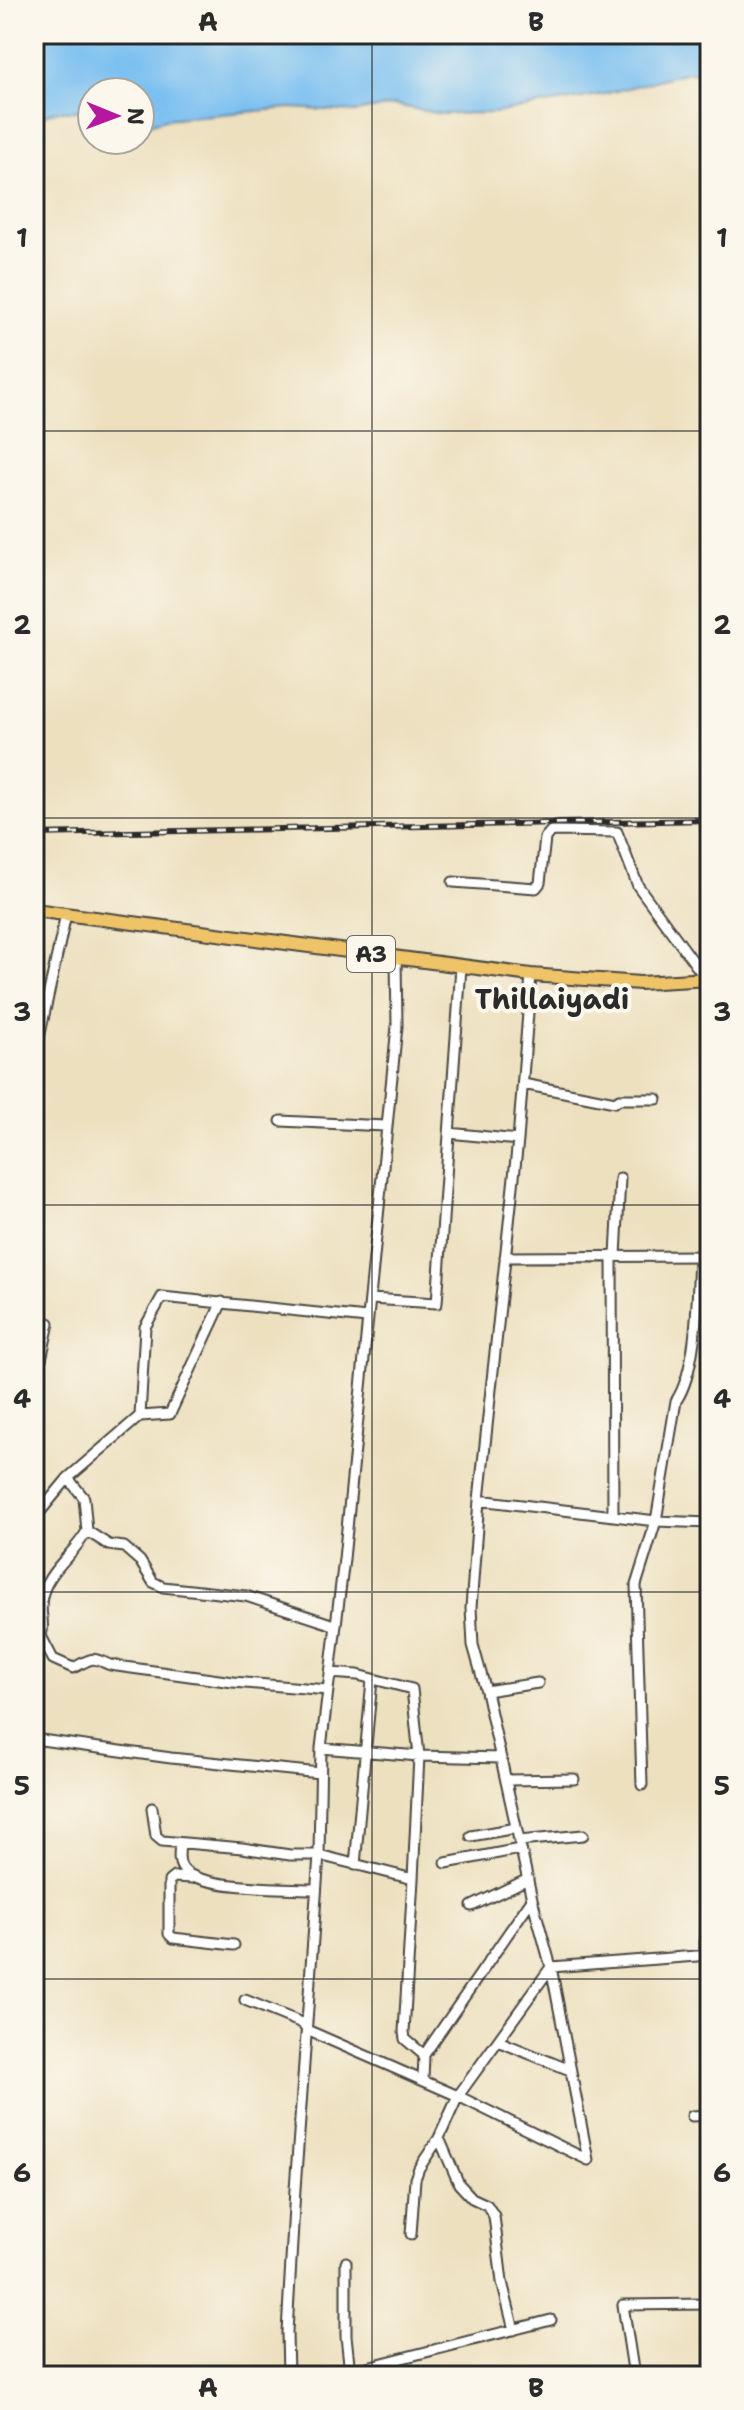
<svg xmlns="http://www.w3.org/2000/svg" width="744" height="2410" viewBox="0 0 744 2410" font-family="'Shantell Sans',sans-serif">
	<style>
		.water { fill: #79bff0; stroke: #52758e; stroke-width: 2 }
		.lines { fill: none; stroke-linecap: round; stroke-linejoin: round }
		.minor-casing { stroke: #484641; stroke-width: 13 }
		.highway-casing { stroke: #484641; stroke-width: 16 }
		.minor { stroke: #fff; stroke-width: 9 }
		.highway { stroke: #efc469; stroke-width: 12 }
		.rail-casing { stroke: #2b2b2b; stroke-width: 6 }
		.rail { stroke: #fbf7ec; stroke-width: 3; stroke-dasharray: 9; stroke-linecap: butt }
		.grid { fill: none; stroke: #2b2b2b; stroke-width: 2; stroke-opacity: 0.55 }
		.labels { text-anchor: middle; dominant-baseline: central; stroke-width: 8; stroke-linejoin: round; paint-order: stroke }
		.shield { fill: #fbf7ec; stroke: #696865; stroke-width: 2 }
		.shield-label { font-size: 22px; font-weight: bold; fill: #2b2b2b }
		.quarter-label { font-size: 28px; font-weight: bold; fill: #2b2b2b; stroke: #fbf7ec }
		.neatline { fill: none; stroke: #2b2b2b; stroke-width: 3 }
		.grid-label { font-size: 26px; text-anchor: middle; font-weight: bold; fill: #2b2b2b }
	</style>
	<rect width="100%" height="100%" fill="#fbf7ec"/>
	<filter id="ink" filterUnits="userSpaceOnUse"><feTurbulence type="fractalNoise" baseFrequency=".0125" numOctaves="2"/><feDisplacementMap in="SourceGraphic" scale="16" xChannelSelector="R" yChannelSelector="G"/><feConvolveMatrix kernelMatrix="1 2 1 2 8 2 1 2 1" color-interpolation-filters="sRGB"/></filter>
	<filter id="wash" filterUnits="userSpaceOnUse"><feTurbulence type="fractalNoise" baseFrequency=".006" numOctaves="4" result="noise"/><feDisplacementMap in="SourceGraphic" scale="32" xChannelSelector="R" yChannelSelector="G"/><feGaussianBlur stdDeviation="1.8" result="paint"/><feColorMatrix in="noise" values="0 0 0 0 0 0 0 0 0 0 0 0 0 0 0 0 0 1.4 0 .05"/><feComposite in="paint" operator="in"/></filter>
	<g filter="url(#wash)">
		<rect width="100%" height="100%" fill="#ede0bf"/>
		<!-- water -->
		<path class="water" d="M34 34H710V74L688 72 605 94 494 113 440 114 395 105 355 112 291 108 165 119 140 127V92H92V111H56L34 119Z"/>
	</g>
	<g filter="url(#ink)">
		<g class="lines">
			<!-- minor casing -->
			<g class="minor-casing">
				<path id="minor" d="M453 882 536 888 540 883 545 838 551 831 617 832 638 886 706 979
					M531 975 518 1140 479 1500 471 1608 473 1645 486 1691 532 1899 551 1967 710 1955
					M34 1061 66 914
					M523 1084 615 1102 619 1099H657
					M281 1121 385 1126
					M449 1133 518 1140
					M612 1256 613 1516
					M616 1256 620 1178
					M505 1257 710 1256
					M699 1257C697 1296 698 1368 676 1401L656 1521 710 1523
					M370 1299 437 1303 461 967
					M222 1302 170 1414 140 1416 145 1327 162 1297 367 1318
					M34 1379 38 1373 49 1323
					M479 1500 656 1521 636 1585 642 1785
					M34 1519 68 1478 140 1416
					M87 1531 109 1545 124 1547 140 1561 153 1582 163 1587 246 1596 334 1625
					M42 1638 53 1659 73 1668C92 1659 89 1655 110 1665L233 1682 328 1690
					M34 1647C51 1627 36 1614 43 1593 50 1569 75 1553 87 1531L84 1498 68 1478
					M486 1691 538 1683
					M34 1739 171 1758 320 1773
					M321 1748 419 1756 501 1758
					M506 1780 574 1779
					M152 1808 156 1836 162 1841 242 1848 290 1855H319L413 1879 419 1756 412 1689 358 1675 330 1673
					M471 1836 516 1828
					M519 1841 583 1835
					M180 1843C179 1854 177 1865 186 1872 208 1889 286 1888 315 1889
					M446 1863 520 1849
					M355 1865 372 1680
					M192 1878 174 1877 169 1881V1934L173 1938 234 1945
					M413 1879 404 2032 405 2039 424 2055 423 2080
					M472 1906 528 1879
					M705 1955 706 1869 710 1838
					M245 2000 302 2023 307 2030 458 2096 551 1967
					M498 2041 570 2070
					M424 2055 532 1899
					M692 2116 710 2115
					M439 2138 459 2184 472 2198 487 2205 494 2216 502 2282 514 2330
					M411 2234 415 2179 419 2168 439 2138 458 2096 588 2160 551 1967
					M346 2262V2336L350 2372
					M396 2360 399 2376
					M288 2376 287 2332 295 2189 319 1855 321 1748 344 1559 397 1026 396 958
					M332 2376 551 2320
					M634 2376 623 2305 710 2304"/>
			</g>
			<!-- highway casing -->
			<g class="highway-casing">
				<path id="highway" d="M34 910 531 975 640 983 710 979"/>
			</g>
			<!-- minor -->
			<use href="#minor" class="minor"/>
			<!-- highway -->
			<use href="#highway" class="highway"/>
			<!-- rail casing -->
			<g class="rail-casing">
				<path id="rail" d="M34 834 710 820"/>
			</g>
			<!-- rail -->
			<use href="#rail" class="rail"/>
		</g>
	</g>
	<!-- grid -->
	<path class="grid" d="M372 34V2376M34 431H710M34 818H710M34 1205H710M34 1592H710M34 1979H710"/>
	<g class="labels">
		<!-- shield labels -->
		<rect class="shield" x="347" y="936" width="48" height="36" rx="6"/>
		<g class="shield-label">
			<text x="371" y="954">A3</text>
		</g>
		<!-- quarter labels -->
		<g class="quarter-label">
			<text x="552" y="999">Thillaiyadi</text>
		</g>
	</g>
	<!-- margin -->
	<rect width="744" height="2410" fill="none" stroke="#fbf7ec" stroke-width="88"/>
	<!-- north arrow -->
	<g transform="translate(116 116) rotate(91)"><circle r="38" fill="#fbf7ec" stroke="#a8a59f" stroke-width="2"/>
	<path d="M0-6L14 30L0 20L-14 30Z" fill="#b5179e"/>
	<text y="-12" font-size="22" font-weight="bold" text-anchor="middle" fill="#2b2b2b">N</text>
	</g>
	<rect x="44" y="44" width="656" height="2322" class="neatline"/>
	<g class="grid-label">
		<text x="208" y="31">A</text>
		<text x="536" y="31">B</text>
		<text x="22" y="247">1</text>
		<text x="722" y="247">1</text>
		<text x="22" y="634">2</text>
		<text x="722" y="634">2</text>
		<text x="22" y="1021">3</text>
		<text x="722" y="1021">3</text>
		<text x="22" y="1408">4</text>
		<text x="722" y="1408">4</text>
		<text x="22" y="1795">5</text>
		<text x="722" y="1795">5</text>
		<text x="22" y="2182">6</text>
		<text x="722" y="2182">6</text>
		<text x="208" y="2397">A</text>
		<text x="536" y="2397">B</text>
	</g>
</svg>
